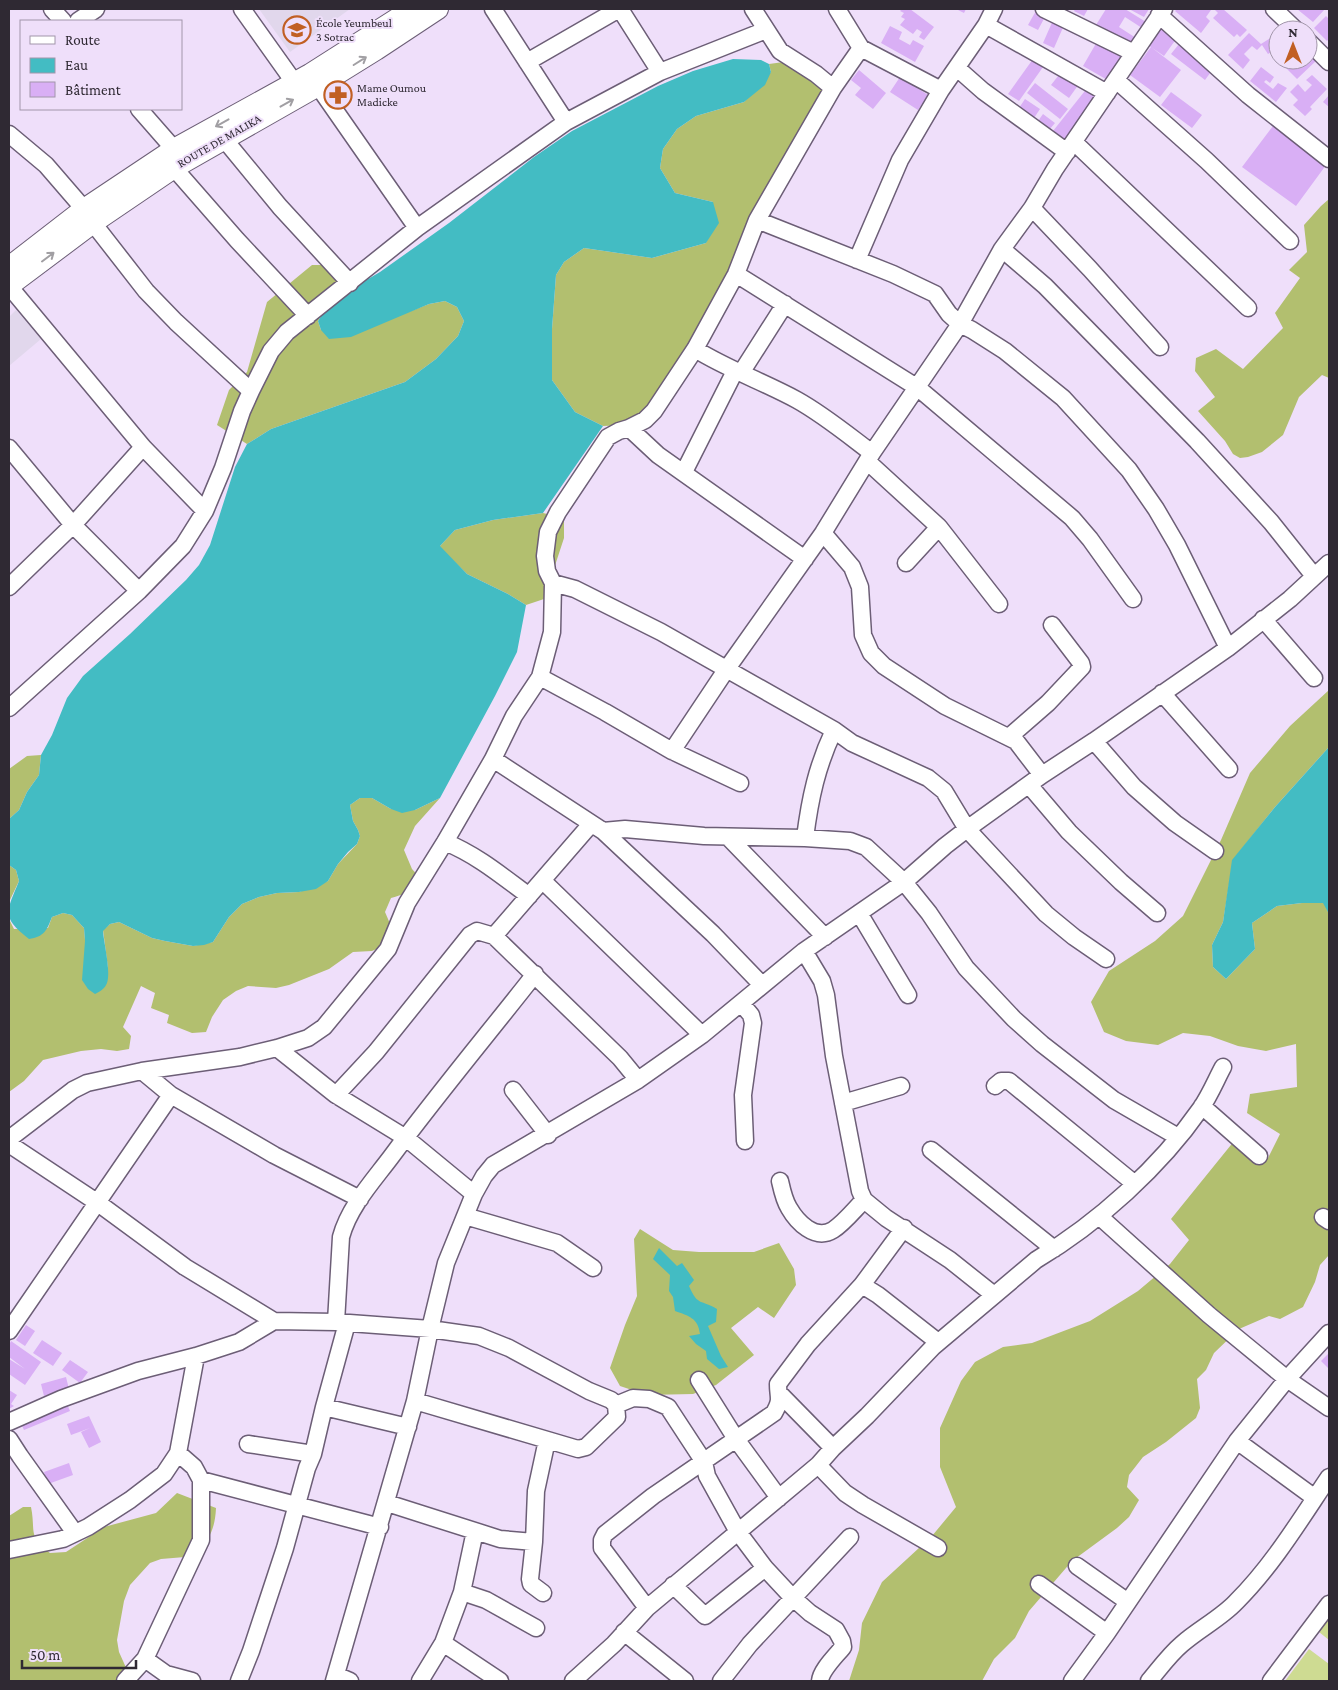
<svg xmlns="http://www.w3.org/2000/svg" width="1338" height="1690" viewBox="0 0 1338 1690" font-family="'Crimson Pro',serif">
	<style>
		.education { fill: #e1d7ec }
		.green { fill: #cedb92 }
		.forest { fill: #b2bf6f }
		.water { fill: #43bcc3 }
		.building { fill: #d9aff5 }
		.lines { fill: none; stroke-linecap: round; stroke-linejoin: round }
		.minor-casing { stroke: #6c5e76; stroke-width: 19 }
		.major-casing { stroke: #6c5e76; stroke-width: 22 }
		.minor { stroke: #fff; stroke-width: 16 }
		.major { stroke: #fff; stroke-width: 20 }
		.oneway { stroke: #a19fa3 }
		.labels { text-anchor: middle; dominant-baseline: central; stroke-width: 4; stroke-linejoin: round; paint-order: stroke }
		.poi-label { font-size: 12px; fill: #2f2933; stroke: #efdffa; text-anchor: start }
		.street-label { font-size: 12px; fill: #2f2933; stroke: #efdffa }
	</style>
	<rect width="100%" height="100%" fill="#efdffa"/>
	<!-- education -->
	<path class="education" d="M259 9H350L290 52Z
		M16 310 41 339 9 366V317Z"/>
	<!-- green -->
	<path class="green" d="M1329 1618V1640L1319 1632Z
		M1309 1649 1329 1664V1681H1285Z"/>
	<!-- forest -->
	<path class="forest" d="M791 61 835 96 815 112 802 159 756 235 677 390 628 425 603 426 575 412 552 380V329L556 275 564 262 584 248 652 258 706 243 713 202 675 193 660 168 663 149 677 129 696 116 744 102 771 72 769 64Z
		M1329 199V378L1322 375 1299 397 1283 435 1262 452 1248 457 1240 458 1233 454 1225 441 1198 411 1215 397 1195 371 1196 358 1216 349 1243 369 1283 328 1275 313 1300 278 1289 270 1307 252 1304 225 1321 206Z
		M312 265H338L358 285 325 310 318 321 321 330 411 311 429 304 445 301 457 307 464 321 458 336 436 359 405 382 271 429 247 444 217 425 229 390 247 372 267 302Z
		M543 513 564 518V538L544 599 526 605 508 594 467 574 439 547 455 530 493 520Z
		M1329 690V747L1275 807 1233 860 1223 922 1212 945 1213 967 1226 979 1255 949 1252 923 1277 906 1302 903H1324L1329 914V1255L1320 1265 1315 1282 1303 1307 1280 1319 1269 1316 1239 1329 1214 1353 1206 1370 1197 1379 1200 1408 1196 1418 1166 1442 1143 1457 1129 1475 1127 1487 1139 1500 1129 1517 1117 1528 1072 1561 1029 1611 1015 1638 994 1659 982 1681H849L859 1650 862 1623 882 1582 932 1536 956 1507 940 1467V1428L961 1381 975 1362 1003 1347 1032 1343 1090 1321 1138 1291 1170 1264 1189 1240 1171 1219 1239 1135 1268 1158 1280 1134 1247 1113 1250 1094 1297 1087 1296 1044 1266 1051 1238 1046 1210 1036 1183 1033 1158 1045 1126 1041 1104 1032 1091 1002 1109 971 1155 941 1183 916 1221 840 1250 773 1290 726Z
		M41 755 39 775 27 792 19 810 9 819V769L27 756Z
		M360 798H372L391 809 415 810 440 798 415 826 404 850 412 869 424 882C414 890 403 895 391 898L385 912 397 940 372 951 353 952 329 969 289 985 276 988 248 986 236 991 223 1000 212 1017 206 1032 192 1033 167 1023 169 1015 151 1008 155 993 141 986 123 1027 131 1036 129 1049 117 1051 101 1049 81 1051 43 1060 24 1081 9 1092V919L14 929 48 928 52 917 63 913 72 915 84 928 85 940 108 968 103 930 110 924 119 922 152 938 165 941 193 946 213 942 229 917 242 904 259 897 277 893 299 892 328 881 338 864 357 844 360 836 358 830 353 821 350 805Z
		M9 865 16 870 19 881 9 902Z
		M640 1229 673 1250 699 1252H754L779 1243 794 1269 796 1285 774 1318 758 1307 731 1328 754 1355 716 1385 693 1394 647 1395 620 1386 610 1368 625 1325 637 1296 634 1239Z
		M177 1493 216 1508C215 1530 209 1538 197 1556L161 1559 150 1563 130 1585 124 1601 117 1640 119 1652 132 1681H9V1516L23 1507H31C36 1531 27 1536 50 1553L66 1552 104 1527 156 1513Z"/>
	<!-- water -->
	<path class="water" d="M733 59 761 60 769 64 771 72 765 85 744 102 696 116 677 129 663 149 660 168 675 193 713 202 719 223 706 243 652 258 584 248 564 262 556 275 552 329V380L575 412 603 426 543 513 493 520 455 530 440 546 467 574 508 594 526 605 517 652 495 696 440 798 415 810 402 813 391 809 372 798H360L350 805 353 821 358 830 360 836 357 844 348 852 338 864 328 881 316 889 299 892 277 893 259 897 242 904 229 917 213 942 204 945 193 946 165 941 152 938 119 922 110 924 103 931C104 944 111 971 107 983 105 989 99 992 95 994L88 989 82 980 85 941 84 928 72 915 63 913 52 917C47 930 44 937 29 939 0 917 7 911 19 881L16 870 9 865V819L19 810 27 792 39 775 41 755 52 735 67 698 83 676 130 634 186 580 199 565 210 545 235 467 247 444 271 429 405 382 436 359 458 336 464 321 457 307 445 301 429 304 351 337 329 339 321 330 318 321 325 310 358 285 380 272 449 223 534 157 572 131 658 86 693 71Z
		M1329 747V914L1323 903H1302L1277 906 1252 923 1255 949 1226 979 1213 967 1212 945 1223 922 1232 860 1275 807Z
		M659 1248 677 1266 682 1263 694 1280 689 1286C698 1307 701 1299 717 1309L716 1322 708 1326 721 1356 728 1367 719 1369 707 1359 706 1351 696 1344 689 1336 700 1334C698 1318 689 1316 675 1311L673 1297 669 1291 670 1275 653 1259Z"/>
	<!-- building -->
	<path class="building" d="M902 9H910L934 27 924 40 919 37 922 32 917 29 913 34 900 25 905 19 901 17 904 13 900 11Z
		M956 9H966L964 13Z
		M1037 9 1047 13 1038 30 1028 25Z
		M1075 9H1088L1084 16 1074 11Z
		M1106 9H1125L1146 22 1142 28 1125 17 1119 27 1136 38 1130 46 1096 25Z
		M1129 9H1149L1144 17Z
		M1177 9H1210L1211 10 1206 17 1210 21 1201 33 1175 11Z
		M1214 9H1223L1247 30 1240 37 1237 34 1234 37 1213 18 1218 13Z
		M1297 9H1325L1313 22Z
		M1326 16 1329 19V39L1327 41 1314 28Z
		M1054 18 1065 23 1054 48 1043 43Z
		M1163 24 1179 35 1164 56 1148 45Z
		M1282 25 1286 30H1278V33L1275 29Z
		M890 26 902 32 899 39 910 45 913 40 924 46 915 62 881 43Z
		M1249 33 1261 44 1278 33V48L1268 54 1262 45 1257 50 1252 46 1244 54 1250 60 1243 69 1228 55Z
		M1098 40 1126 55 1111 82 1083 66Z
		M1179 44 1213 69 1205 80 1171 54Z
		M1151 47 1181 70 1160 97 1130 75Z
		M1308 49 1318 59 1297 79 1278 60H1308Z
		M1033 59 1043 67 1019 101 1008 94Z
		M1261 67 1274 77 1270 83 1266 80 1264 82 1273 89 1278 83 1287 88 1276 102 1250 81Z
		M859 70 886 93 873 109 855 95 861 88 851 80Z
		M1062 71 1079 84 1069 98 1051 85Z
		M1312 75 1327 89 1310 107 1312 109 1305 116 1293 105 1298 100 1290 92 1298 84 1305 92 1312 85 1306 80Z
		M900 77 928 95 918 110 890 92Z
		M1035 83 1068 109 1060 119 1027 93Z
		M1088 87 1099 95 1064 140 1053 131Z
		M1171 92 1202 115 1192 128 1161 105Z
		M1329 95V107L1323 102Z
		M1025 99 1040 109 1034 118 1019 108Z
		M1043 114 1055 123 1049 130 1038 121Z
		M1276 122 1329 161 1296 206 1242 167Z
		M26 1325 35 1331 25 1346 16 1340Z
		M42 1340 62 1353 53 1366 33 1353Z
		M11 1341 41 1362 25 1385 9 1374V1359L25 1369 9 1357V1345Z
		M1328 1354 1329 1355V1369L1321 1361Z
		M70 1360 88 1372 80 1383 62 1370Z
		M66 1377 69 1389 44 1396 41 1384Z
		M9 1390 17 1395 11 1404 14 1406 9 1409Z
		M66 1402 70 1411 24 1430 20 1421Z
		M89 1416 101 1442 89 1448 81 1432 90 1428 71 1435 67 1424Z
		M69 1463 73 1475 48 1484 44 1472Z"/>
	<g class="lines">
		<!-- minor casing -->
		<g class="minor-casing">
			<path id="minor" d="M52 9 63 21
				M242 9 294 82
				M493 9 566 122
				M620 9 660 72
				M753 9 780 51 816 74 833 88
				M837 9 861 48 941 90
				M1044 9 1134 53
				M1274 9 1296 30
				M1159 15 1248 95 1329 159
				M78 21 96 9
				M986 25 1107 93
				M1308 41 1329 62
				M527 62 619 9
				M957 68 983 91 1067 152
				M1116 80 1207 161 1290 241
				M318 86 417 228
				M139 109 174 149
				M9 134 46 165 84 209
				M224 139 280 207 350 283
				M1074 142 1248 308
				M174 168 237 240 308 316
				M1032 208 1090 269 1160 347
				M757 220 833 88 861 48
				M93 223 146 291 176 322 251 391
				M1002 249 1045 286 1197 441 1271 522 1314 576
				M857 260 900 160 941 90 986 25 994 9
				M736 274 918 388 1072 518 1090 539 1133 599
				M9 286 143 447 205 511
				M695 349C727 369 764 382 797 400 824 415 848 435 872 453
				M741 373 785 304
				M629 428 658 455 805 559
				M9 448 73 525 139 591
				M868 462 939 527 906 563
				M684 472 735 371
				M939 527 999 604
				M823 533 852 567 860 587 863 635 871 653 884 666 945 706 1016 741 1042 775
				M553 583 575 589 661 632 834 730 852 743 928 778 944 791 967 829 1046 914 1074 937 1106 959
				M9 587 73 525 143 447
				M1263 619 1314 678
				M540 677 605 712 672 751 740 783
				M1162 693 1229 769
				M9 708 139 591 183 546 205 511 223 468 242 411 251 391 271 351 287 332 417 228 566 122 660 72 766 30
				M1009 737 1048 703 1082 667 1081 663 1052 625
				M1094 741 1134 787 1175 823 1215 851
				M672 751 726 670 823 533 872 453 960 324 1002 249 1032 208 1055 169 1164 9
				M493 759 514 716 540 677 552 632 553 583 547 571 545 556 548 532 558 512 608 437 619 431 629 428 645 420 654 411 695 349 736 274 757 220 893 274 935 294 949 314 960 324 972 330 1005 351 1063 398 1129 470 1156 509 1177 545 1228 648
				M1029 785 1069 832 1121 882 1157 913
				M603 831 625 829 704 836 805 838 850 841 866 847 904 882 929 913 966 968 1014 1019 1042 1044 1114 1100 1178 1137
				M728 837 825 937
				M805 838C810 798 817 766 834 730
				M445 842C477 855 502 876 529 896
				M543 881 702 1035
				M859 913 908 995
				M494 936 591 824
				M804 951 822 981 826 995 834 1056 860 1191 864 1200 886 1218 950 1260 994 1295
				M741 1003 751 1015 753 1023 743 1095 745 1141
				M277 1048 336 1095 406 1138 474 1194
				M142 1071 171 1095 274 1155 360 1199
				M995 1086 1001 1081H1009L1135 1184
				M513 1090 548 1135
				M336 1095 376 1052 470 935 477 931 494 936 620 1058 638 1080
				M843 1103 901 1086
				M1202 1106 1259 1156
				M9 1139 73 1090 87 1083 142 1071 240 1057 277 1048 308 1038 324 1027 388 949 407 903 445 842 493 759 603 831 713 934 762 985
				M9 1144 98 1203 185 1267 274 1321
				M931 1150 1054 1249
				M780 1181C782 1190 784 1200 789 1208 797 1222 815 1241 833 1230 844 1223 855 1209 864 1200
				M465 1216 557 1243 593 1268
				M1099 1216 1209 1315 1287 1379 1329 1408
				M1323 1217 1329 1221
				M862 1285 878 1295 938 1342
				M336 1322 341 1237C349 1207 373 1181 391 1157 437 1095 487 1035 535 974
				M9 1331 171 1095
				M699 1380 736 1439 779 1498
				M780 1394 833 1448
				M616 1405 633 1398 649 1399 668 1407 704 1462 707 1476 738 1532 765 1568 792 1597 810 1613 836 1630 842 1641 843 1647C835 1657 821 1670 820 1681
				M324 1407 408 1427
				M9 1422 61 1399 138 1371 196 1356 239 1342 274 1321 336 1322 430 1329 479 1336 509 1348 589 1391 611 1400 616 1405 617 1417 586 1447 578 1449 415 1401
				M9 1439 20 1456 75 1533
				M1237 1441 1315 1498
				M248 1444 313 1454
				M818 1465 845 1493 863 1505 938 1548
				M201 1480 380 1527
				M387 1503 500 1539 534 1542 536 1491 547 1440
				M534 1542 530 1579 531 1584 543 1593
				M9 1550 63 1539 88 1527 130 1500 164 1474 178 1453 196 1356
				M1077 1566 1128 1602
				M1039 1584 1107 1633
				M673 1585 705 1616 765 1568
				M462 1592 486 1600 536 1628
				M647 1608 602 1548V1540L605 1534 653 1496 774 1413C782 1399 778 1398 778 1384L808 1344 862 1285 904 1228
				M624 1632 685 1681
				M443 1643 500 1681
				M145 1659 166 1674 192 1681
				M336 1675 350 1681
				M125 1681 145 1659 201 1540V1480L194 1467 178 1453
				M239 1681 251 1651 285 1548 307 1468 313 1454 324 1407 347 1323
				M334 1681 415 1401 430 1329 446 1263 474 1194 484 1176 493 1165 638 1080 702 1035 804 951 904 882 945 846 967 829 1042 775 1094 741 1228 648 1290 599 1329 563
				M420 1681 443 1643 462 1592 475 1531
				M573 1681 614 1644 647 1608 818 1465 833 1448 867 1416 933 1347 1036 1260C1098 1223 1160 1167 1201 1108 1210 1095 1216 1080 1223 1067
				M721 1681 750 1644 850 1537
				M1072 1681 1107 1633 1237 1441 1287 1379 1329 1333
				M1149 1681C1160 1668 1169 1655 1182 1644 1199 1629 1221 1618 1236 1602 1273 1565 1300 1520 1329 1477
				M1271 1681 1329 1604"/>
		</g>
		<!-- major casing -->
		<g class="major-casing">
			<path id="major" d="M9 267 84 209 174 149 310 74 412 9
				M9 286 93 223 174 168 318 86 376 50 438 9"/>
		</g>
		<!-- minor -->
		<use href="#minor" class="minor"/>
		<!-- major -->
		<use href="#major" class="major"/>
	</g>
	<!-- one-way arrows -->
	<defs><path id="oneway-shaft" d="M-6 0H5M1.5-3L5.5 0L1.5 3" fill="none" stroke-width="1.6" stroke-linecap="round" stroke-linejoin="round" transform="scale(1.25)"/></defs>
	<g class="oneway">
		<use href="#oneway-shaft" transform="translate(360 61) rotate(-32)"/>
		<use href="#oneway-shaft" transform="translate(287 103) rotate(-29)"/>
		<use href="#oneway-shaft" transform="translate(222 123) rotate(151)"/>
		<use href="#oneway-shaft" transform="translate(48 257) rotate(-37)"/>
	</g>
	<!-- icons -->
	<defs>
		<g id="school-ring" transform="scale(1.4375)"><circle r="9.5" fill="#efdffa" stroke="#c15f23" stroke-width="1.5"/><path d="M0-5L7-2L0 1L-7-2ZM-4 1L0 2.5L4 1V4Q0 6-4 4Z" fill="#c15f23"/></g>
		<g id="pharmacy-ring" transform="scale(1.4375)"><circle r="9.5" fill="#efdffa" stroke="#c15f23" stroke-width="1.5"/><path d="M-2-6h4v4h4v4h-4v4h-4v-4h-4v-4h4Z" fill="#c15f23"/></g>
	</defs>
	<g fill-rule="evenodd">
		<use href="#school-ring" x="297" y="30"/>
		<use href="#pharmacy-ring" x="338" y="95"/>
	</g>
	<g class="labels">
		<!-- poi labels -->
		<g class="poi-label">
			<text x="316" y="23">École Yeumbeul<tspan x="316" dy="14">3 Sotrac</tspan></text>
			<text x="357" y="88">Mame Oumou<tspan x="357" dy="14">Madicke</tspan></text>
		</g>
		<!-- street labels -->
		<g class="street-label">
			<text transform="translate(219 141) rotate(-30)">ROUTE DE MALIKA</text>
		</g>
	</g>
	<!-- border -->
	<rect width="1338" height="1690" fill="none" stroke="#2f2933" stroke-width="20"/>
	<!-- legend -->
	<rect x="20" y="20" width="162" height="90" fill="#efdffa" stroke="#a296aa"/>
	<rect x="30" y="36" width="25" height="8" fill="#ffffff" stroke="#a296aa"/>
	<text x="65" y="45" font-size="15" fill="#2f2933">Route</text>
	<rect x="30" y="58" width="25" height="15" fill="#43bcc3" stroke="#a296aa"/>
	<text x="65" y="70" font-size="15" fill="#2f2933">Eau</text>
	<rect x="30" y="82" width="25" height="15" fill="#d9aff5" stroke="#a296aa"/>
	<text x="65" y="95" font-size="15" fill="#2f2933">Bâtiment</text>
	<!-- north arrow -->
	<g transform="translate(1293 45)"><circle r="24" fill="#efdffa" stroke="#a296aa"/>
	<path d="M0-4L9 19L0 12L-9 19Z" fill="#c15f23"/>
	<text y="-8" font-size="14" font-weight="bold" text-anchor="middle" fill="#2f2933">N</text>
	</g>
	<!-- scale -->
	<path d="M22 1660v8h114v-8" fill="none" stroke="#2f2933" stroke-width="2.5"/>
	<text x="30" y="1660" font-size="15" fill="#2f2933" stroke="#efdffa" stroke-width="4" paint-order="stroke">50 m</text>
</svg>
